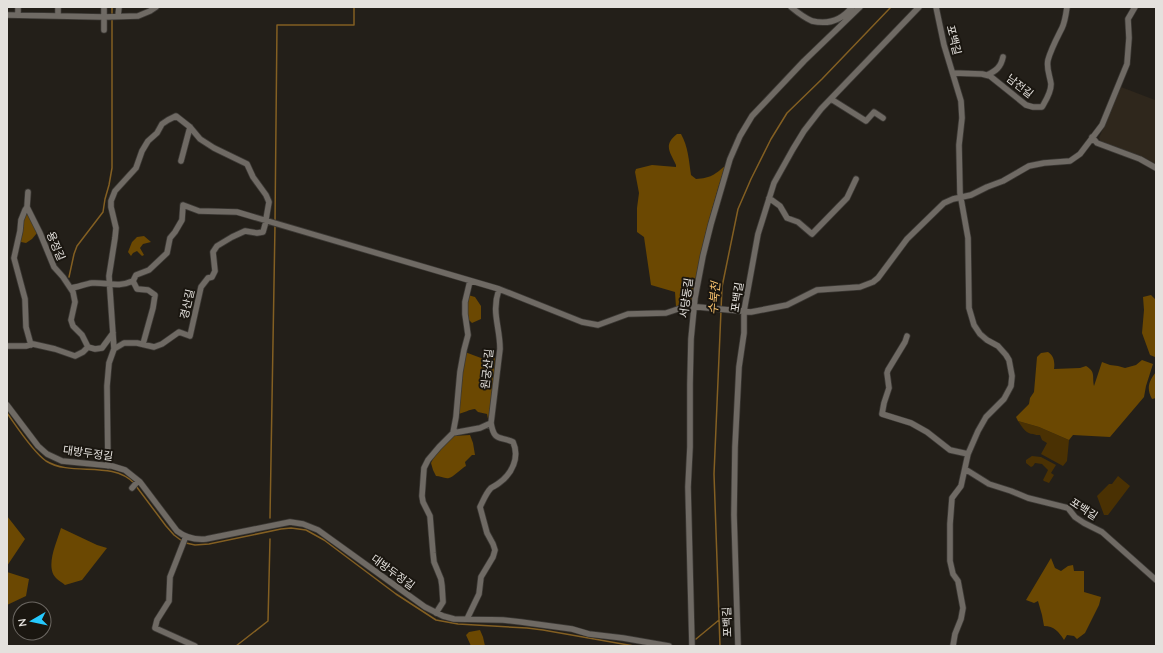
<svg xmlns="http://www.w3.org/2000/svg" width="1163" height="653" viewBox="0 0 1163 653" font-family="Quicksand,'Noto Sans KR',sans-serif">
	<style>
		.built { fill: #2f271c }
		.green { fill: #4a3103 }
		.forest { fill: #6b4802 }
		.lines { fill: none; stroke-linecap: round; stroke-linejoin: round }
		.stream { stroke: #835f22; stroke-width: 1.5 }
		.street-casing { stroke: #3c3935; stroke-width: 7 }
		.street { stroke: #6f6a64; stroke-width: 5.5 }
		.labels { text-anchor: middle; dominant-baseline: central; stroke-width: 4; stroke-linejoin: round; paint-order: stroke }
		.street-label { font-size: 11px; fill: #e4e1dd; stroke: #1a1610 }
		.water-label { font-size: 12px; font-style: italic; fill: #f8c26e; stroke: #1a1610 }
	</style>
	<rect width="100%" height="100%" fill="#231f19"/>
	<!-- built -->
	<path class="built" d="M1121 87 1155 100 1156 98V167L1101 142 1099 138Z"/>
	<!-- green -->
	<path class="green" d="M1018 421 1039 427 1069 440 1067 461 1063 466 1041 454 1047 443 1042 440 1040 435C1038 435 1035 435 1033 434 1026 434 1022 427 1018 421Z
		M1032 456 1041 457 1056 465 1051 473 1054 475 1049 483 1044 481 1043 480 1048 470 1042 464 1035 463 1033 466 1031 467 1026 463V460Z
		M1118 476 1130 486 1108 515H1104L1097 496 1109 484H1112Z"/>
	<!-- forest -->
	<path class="forest" d="M677 134H681C688 146 689 161 691 175L696 179C711 178 714 175 725 166 711 210 698 257 692 303 687 307 682 307 676 307L675 292 651 285 644 237 637 232V208L639 193 635 172 636 169 652 165 676 167V165C670 152 663 145 677 134Z
		M27 212 37 233 32 239 26 243 21 242 16 239Z
		M144 236 151 242 143 244 140 248 144 255 142 256 137 251 133 253 131 256 128 252 132 242 137 237Z
		M468 295 475 297 481 306V319L472 323 468 319 467 311Z
		M1151 295 1156 300V355L1155 357 1150 355 1142 333 1144 310 1143 297Z
		M465 352 489 361 495 356 493 389 490 421 488 419 487 414 478 412 475 409C470 409 464 413 458 414V397Z
		M1048 352C1054 356 1055 362 1054 369L1080 368 1086 366C1096 372 1092 376 1094 386L1102 362 1110 365 1118 366 1125 368 1136 365 1142 360 1153 364 1146 386 1144 397 1110 437 1073 435 1069 440 1039 427 1018 421 1016 417 1029 404 1030 398 1034 392 1037 357 1041 353Z
		M1156 372V398L1152 399C1146 388 1149 381 1156 372Z
		M470 435 473 443 475 455H472L465 462 466 466C462 468 452 478 449 478 445 479 440 476 436 476L433 470 431 463 435 455 453 436Z
		M7 516 25 539 7 566Z
		M61 528 97 545 107 548 82 580 65 585C63 583 59 581 57 579 44 568 57 542 61 528Z
		M1051 558 1055 568 1061 571 1068 566 1073 565 1074 571H1084V592L1101 597 1099 605 1085 633 1077 639 1074 636 1067 635 1064 640C1059 632 1054 626 1044 626L1042 615 1038 601 1034 603 1026 600Z
		M7 572 29 579 26 596 7 605Z
		M480 630 483 637 485 646H471L466 635 469 632Z"/>
	<g class="lines">
		<!-- stream -->
		<path class="stream" d="M112 14V7
			M275 222 277 25H354V7
			M69 277 74 254 77 246 103 212 105 199 109 185 112 168V18
			M7 413C17 427 32 451 46 461 72 477 111 460 134 483
			M136 486 166 526 174 535 182 541
			M270 518 275 225
			M186 543 195 545 209 544 281 529 291 528 306 530 324 540 396 594 436 620 458 624 527 628 543 630 634 646
			M696 639 719 620
			M236 646 268 621 270 539
			M720 646 714 474 722 287 738 209 751 179 771 139 787 113 822 79 891 7"/>
		<!-- street casing -->
		<g class="street-casing">
			<path id="street" d="M104 7V30
				M791 7C797 12 805 18 812 21 829 25 842 20 852 7
				M936 7 944 45 961 101 962 118 959 145 960 193 968 238 969 308 974 325 980 334 987 340 998 346 1006 355 1009 360 1012 376 1011 386 1004 399 986 417 978 431 968 454 961 486 952 498 950 524V561L953 574 958 581 963 608 961 619 955 634 953 646
				M7 15 104 17 138 16 150 11 156 7
				M18 15V7
				M58 16V7
				M118 16 119 7
				M953 73 982 74 990 76 1026 105 1033 107H1042C1046 100 1051 93 1051 84 1050 76 1046 68 1048 60 1051 49 1057 38 1062 28 1065 22 1066 14 1067 7
				M987 75C996 71 1001 67 1003 57
				M831 99 866 121 874 112 883 118
				M1092 137 1097 143 1140 159 1156 168
				M181 161 190 127
				M28 192 27 207 40 233 54 267 63 277 73 292 75 302 71 320 73 326 82 335 88 347 95 349 102 348 113 333
				M769 198 780 206 787 218 798 222 812 234 847 198 856 179
				M27 207 25 210 21 220 20 231 14 258 25 299 26 327 31 345
				M133 281 137 289 148 290 155 295 153 308 143 344
				M71 288C78 287 85 284 92 283 108 282 117 288 133 281L136 275 149 270 167 253 170 238 175 232 182 220 183 205 199 211 237 212 499 289 582 322 598 325 628 314 666 313 681 308 698 307 751 312 787 305 817 290 860 287 873 282 878 278 907 239 944 203 953 199 971 195 987 187 1003 181 1029 166 1044 163 1070 161 1080 154 1102 125 1127 64 1129 38 1128 19 1135 7
				M907 336 905 342 888 370 887 373 889 388 884 403 882 414 911 423 927 432 950 450 968 454
				M7 346H26L33 344 55 349 75 356 83 352 88 347
				M7 405 38 446 47 454 62 461 112 466 125 470 140 482 177 531C186 538 195 540 206 539L290 522 303 524 318 530 425 607 443 616 454 619 503 620 521 622 572 629 589 634 623 638 669 646
				M453 433 456 417 458 394 460 372 464 350 468 335 465 314V302L470 281
				M108 466 107 386 109 363 114 349 109 276 115 238 116 228 111 207V201L115 191 136 168 142 151 148 141 157 133 162 124 168 120 176 116 190 127 200 139 214 148 247 164 253 177 266 195 269 202 265 225 263 232 257 233 245 231 232 237 217 246 213 252 215 271 212 277 208 278 201 287 190 336 179 332 162 344 154 347 137 343H124L114 349
				M965 469 989 484 1011 491 1028 498 1068 508 1075 517 1084 523 1102 532 1156 580
				M132 488 138 481
				M186 536 170 577 169 601 157 620 155 628 195 646
				M436 613 443 602 442 586 441 579 434 562 433 553 430 516 423 502 422 496 424 468 428 460 439 447 453 433 480 428 491 423
				M467 619 479 594 481 577 493 557 495 550 493 544 487 533 480 507C483 501 486 493 491 488 494 486 497 485 499 483 512 474 520 457 513 442 500 436 494 442 491 423L500 349C500 326 491 313 499 289
				M692 646 688 487 690 447V384L691 339 695 298 703 256 711 224 730 159 740 136 752 116 804 61 860 7
				M738 646 734 515 735 447 739 367 744 333V311L758 234 774 183 793 149 804 131 821 109 919 7"/>
		</g>
		<!-- street -->
		<use href="#street" class="street"/>
	</g>
	<g class="labels">
		<!-- street labels -->
		<g class="street-label">
			<text transform="translate(954 40) rotate(76)">포백길</text>
			<text transform="translate(1020 86) rotate(38)">남전길</text>
			<text transform="translate(56 246) rotate(67)">용정길</text>
			<text transform="translate(737 297) rotate(-81)">포백길</text>
			<text transform="translate(686 298) rotate(-82)">서당동길</text>
			<text transform="translate(187 304) rotate(-77)">경산길</text>
			<text transform="translate(487 369) rotate(-84)">원궁산길</text>
			<text transform="translate(88 453) rotate(8)">대방두정길</text>
			<text transform="translate(1084 509) rotate(33)">포백길</text>
			<text transform="translate(393 572) rotate(36)">대방두정길</text>
			<text transform="translate(727 622) rotate(-92)">포백길</text>
		</g>
		<!-- water labels -->
		<g class="water-label">
			<text transform="translate(714 298) rotate(-85)">수북천</text>
		</g>
	</g>
	<!-- border -->
	<rect width="1163" height="653" fill="none" stroke="#e4e1dd" stroke-width="16"/>
	<!-- north arrow -->
	<g transform="translate(32 621) rotate(261)"><circle r="19" fill="#1a1610" stroke="#6b6762"/>
	<path d="M0-3L7 15L0 10L-7 15Z" fill="#26c9fe"/>
	<text y="-6" font-size="11" font-weight="bold" text-anchor="middle" fill="#e4e1dd">N</text>
	</g>
</svg>
